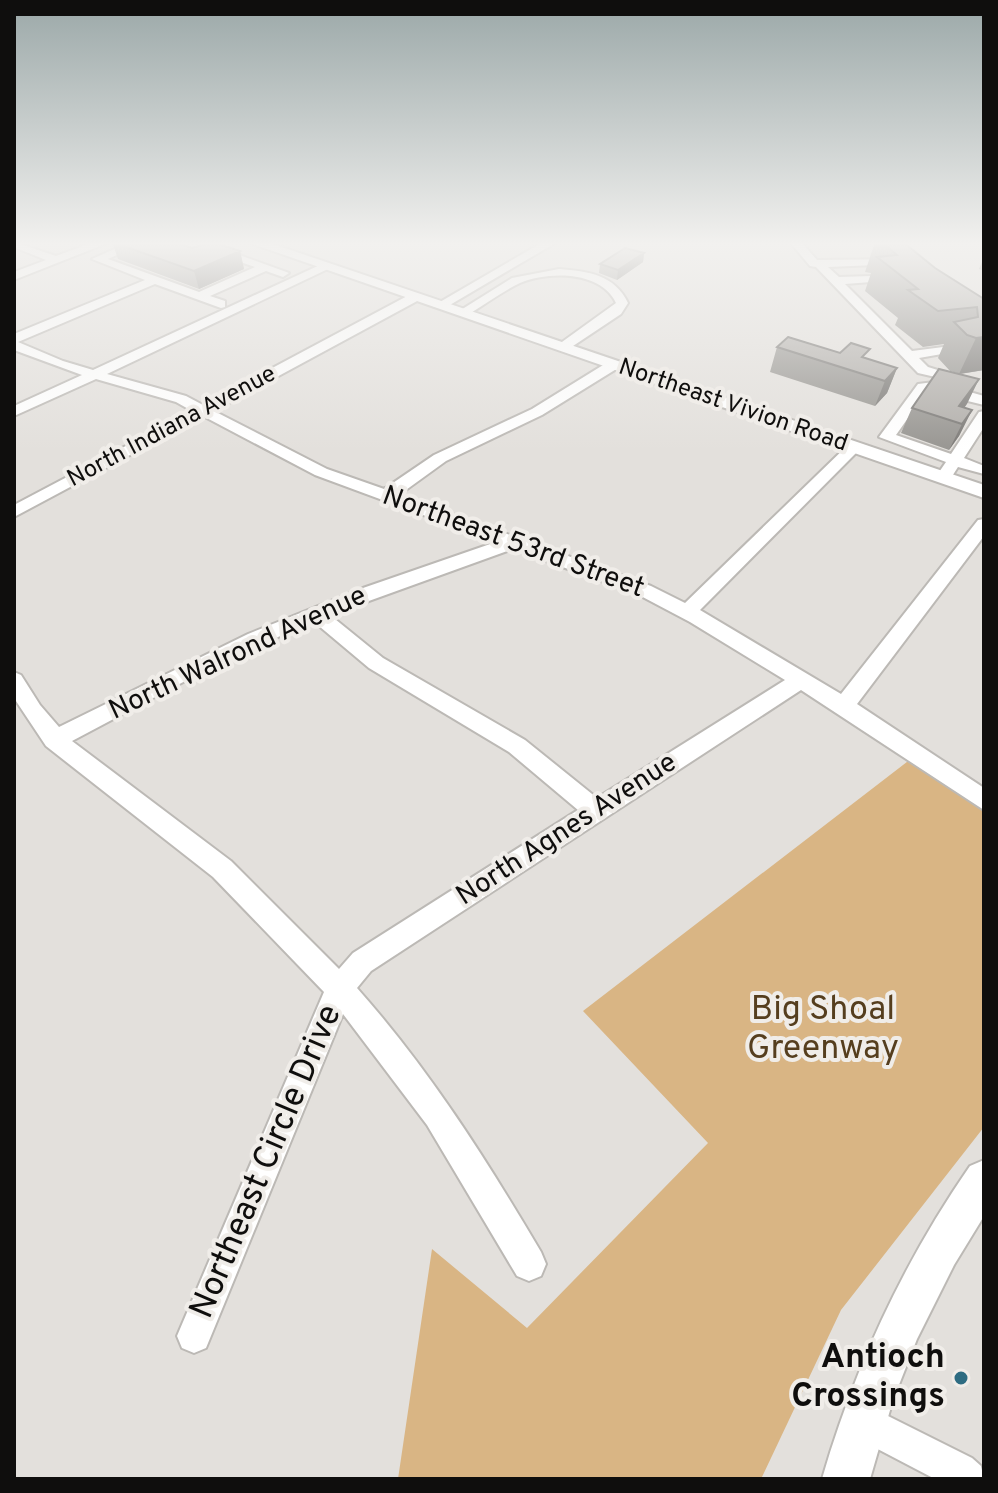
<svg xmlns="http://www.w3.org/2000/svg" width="998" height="1493" viewBox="0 0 998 1493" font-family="Overpass,sans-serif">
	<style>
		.green { fill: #d9b584 }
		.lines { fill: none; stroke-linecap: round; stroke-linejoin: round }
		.minor-casing { stroke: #bcb9b5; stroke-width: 4 }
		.major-casing { stroke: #bcb9b5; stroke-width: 4 }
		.minor { fill: #fff; fill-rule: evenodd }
		.major { fill: #fff; fill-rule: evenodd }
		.wall { fill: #989692 }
		.shaded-wall { fill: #7c7a77 }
		.building { fill: #b1aeaa; stroke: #7c7a77; stroke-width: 2 }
		.poi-dot { fill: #2e6c82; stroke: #f0ede9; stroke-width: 3 }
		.labels { text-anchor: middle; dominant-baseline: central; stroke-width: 8; stroke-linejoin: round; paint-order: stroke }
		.far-street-label { font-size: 24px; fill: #0f0e0d; stroke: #f0ede9 }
		.street-label { font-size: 28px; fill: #0f0e0d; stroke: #f0ede9 }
		.near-park-label { font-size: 34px; fill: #553e1e; stroke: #f0ede9 }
		.near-street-label { font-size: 34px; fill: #0f0e0d; stroke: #f0ede9 }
		.near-poi-label { font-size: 34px; font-weight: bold; fill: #0f0e0d; stroke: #f0ede9; text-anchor: end }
	</style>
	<rect width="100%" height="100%" fill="#e3e0dc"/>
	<!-- green -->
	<path class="green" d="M916 755 984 805V1127L841 1310 761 1479H398L432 1249 527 1328 708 1143 583 1011Z"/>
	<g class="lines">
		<!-- minor casing -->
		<g class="minor-casing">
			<path id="minor" d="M14 242 56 256 94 242H110L14 280V272L46 260 14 247Z
				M130 242H145L108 259 199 292 255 267 220 255 213 257 207 254 220 248 289 273 283 277 266 271 210 296 225 301V307L221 308 155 284 18 342 63 361 93 370 322 264H330V268L107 374 186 396 203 405 411 294H419V300L214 411 327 469 384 489 434 455 532 409 608 362H618V368L542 415 446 461 399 495 651 586 685 603 849 444H859V450L700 610 841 694 978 520 984 519V536L857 704 984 788V810L801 690 371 971 357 988C429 1069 486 1159 541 1252L546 1264 541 1276 529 1281 517 1276 427 1125 343 1014 206 1348 194 1353 182 1348 177 1336 324 992 213 877 46 746 14 698V672L21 675 40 705 59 727 248 634 363 588 496 542 315 475 203 416 14 517V505L192 411 176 402 96 379 14 416V406L82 375 14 350V334L145 280 92 259ZM513 549 637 594 690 622 785 680 597 798 525 740 383 658 330 615ZM313 621 369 668 509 752 578 810 353 953 339 969 231 861 72 741 204 671Z
				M543 242H557L443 309 433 306Z
				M790 242H801L817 260 903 259 905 261 899 264 828 267 839 277 871 276V282L845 284 912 351 959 345V351L919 358 928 367 957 376V382L918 373 816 267 810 266Z
				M559 269C588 271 615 275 628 303L621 314 567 350 555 347 616 303C601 271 549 271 520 283 501 292 484 305 466 316L456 313 512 278Z
				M934 382 984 396V405L927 391 896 435 951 454 979 412 984 411V427L964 458 984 466V474L958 467 949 481H937L935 478 946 462 879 437 918 384Z
				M862 1403 972 1458 981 1466 984 1479H935L849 1434 844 1421 849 1408Z"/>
		</g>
		<!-- major casing -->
		<g class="major-casing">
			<path id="major" d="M247 242H267L984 485V498Z
				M984 1160V1216L954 1265 917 1339 893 1400 870 1479H822C855 1366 903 1263 970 1166Z"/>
		</g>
		<!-- minor -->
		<use href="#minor" class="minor"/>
		<!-- major -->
		<use href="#major" class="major"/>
	</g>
	<!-- wall -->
	<path class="wall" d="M112 242 240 251 244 269 199 289 118 259Z
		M875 242H903L935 268 984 299V370L960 374 979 379 964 408 972 410 959 436 949 450 901 433 912 408 957 373 950 371 938 358 944 344 923 347 895 325 898 318 865 291 871 273 865 272Z
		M644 253 643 262 617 280 599 273 600 264Z
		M984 257V271L979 269Z
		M777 347 867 359 897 368 887 393 875 406 770 372Z"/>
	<!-- shaded-wall -->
	<path class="shaded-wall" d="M240 251 244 269 199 289 194 271Z
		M644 253 643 262 617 280 618 270Z
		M984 337V370L959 374 976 338Z
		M897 368 887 393 875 406 885 381Z
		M979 379 967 404 954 422 959 406Z
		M972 410 959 436 949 450 962 424Z"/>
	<!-- building -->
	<path class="building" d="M112 242H175L192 248 213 242 240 251 194 271Z
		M885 242H903L935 268 984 299V337L976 338 967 335 954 322 978 317 977 307 938 311 908 290 918 289 877 257 897 255 886 246Z
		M625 248 644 253 618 270 600 264Z
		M788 337 840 353 851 343 870 349 862 357 897 368 885 381 777 347Z
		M939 369 979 379 959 406 972 410 962 424 912 408Z"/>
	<!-- sky -->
	<linearGradient id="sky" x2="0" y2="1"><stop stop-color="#9ba8a8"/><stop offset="0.54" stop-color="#f2f1ef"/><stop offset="1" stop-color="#f2f1ef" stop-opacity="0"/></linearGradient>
	<rect width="998" height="451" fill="url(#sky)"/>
	<!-- markers -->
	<circle class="poi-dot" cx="961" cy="1378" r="8"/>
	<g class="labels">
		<!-- far-street labels -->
		<g class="far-street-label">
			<text transform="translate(733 406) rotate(19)">Northeast Vivion Road</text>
			<text transform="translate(172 427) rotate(-28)">North Indiana Avenue</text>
		</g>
		<!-- street labels -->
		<g class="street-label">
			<text transform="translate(513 543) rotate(20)">Northeast 53rd Street</text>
			<text transform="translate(238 654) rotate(-25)">North Walrond Avenue</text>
			<text transform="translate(567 830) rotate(-33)">North Agnes Avenue</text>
		</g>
		<!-- near-park labels -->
		<g class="near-park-label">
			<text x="823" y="1010">Big Shoal<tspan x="823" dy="39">Greenway</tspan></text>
		</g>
		<!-- near-street labels -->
		<g class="near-street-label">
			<text transform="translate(267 1162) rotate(-67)">Northeast Circle Drive</text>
		</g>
		<!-- near-poi labels -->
		<g class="near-poi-label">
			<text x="945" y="1358">Antioch<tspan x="945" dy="39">Crossings</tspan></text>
		</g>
	</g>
	<!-- border -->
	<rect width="998" height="1493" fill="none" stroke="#0f0e0d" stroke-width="32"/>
</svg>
